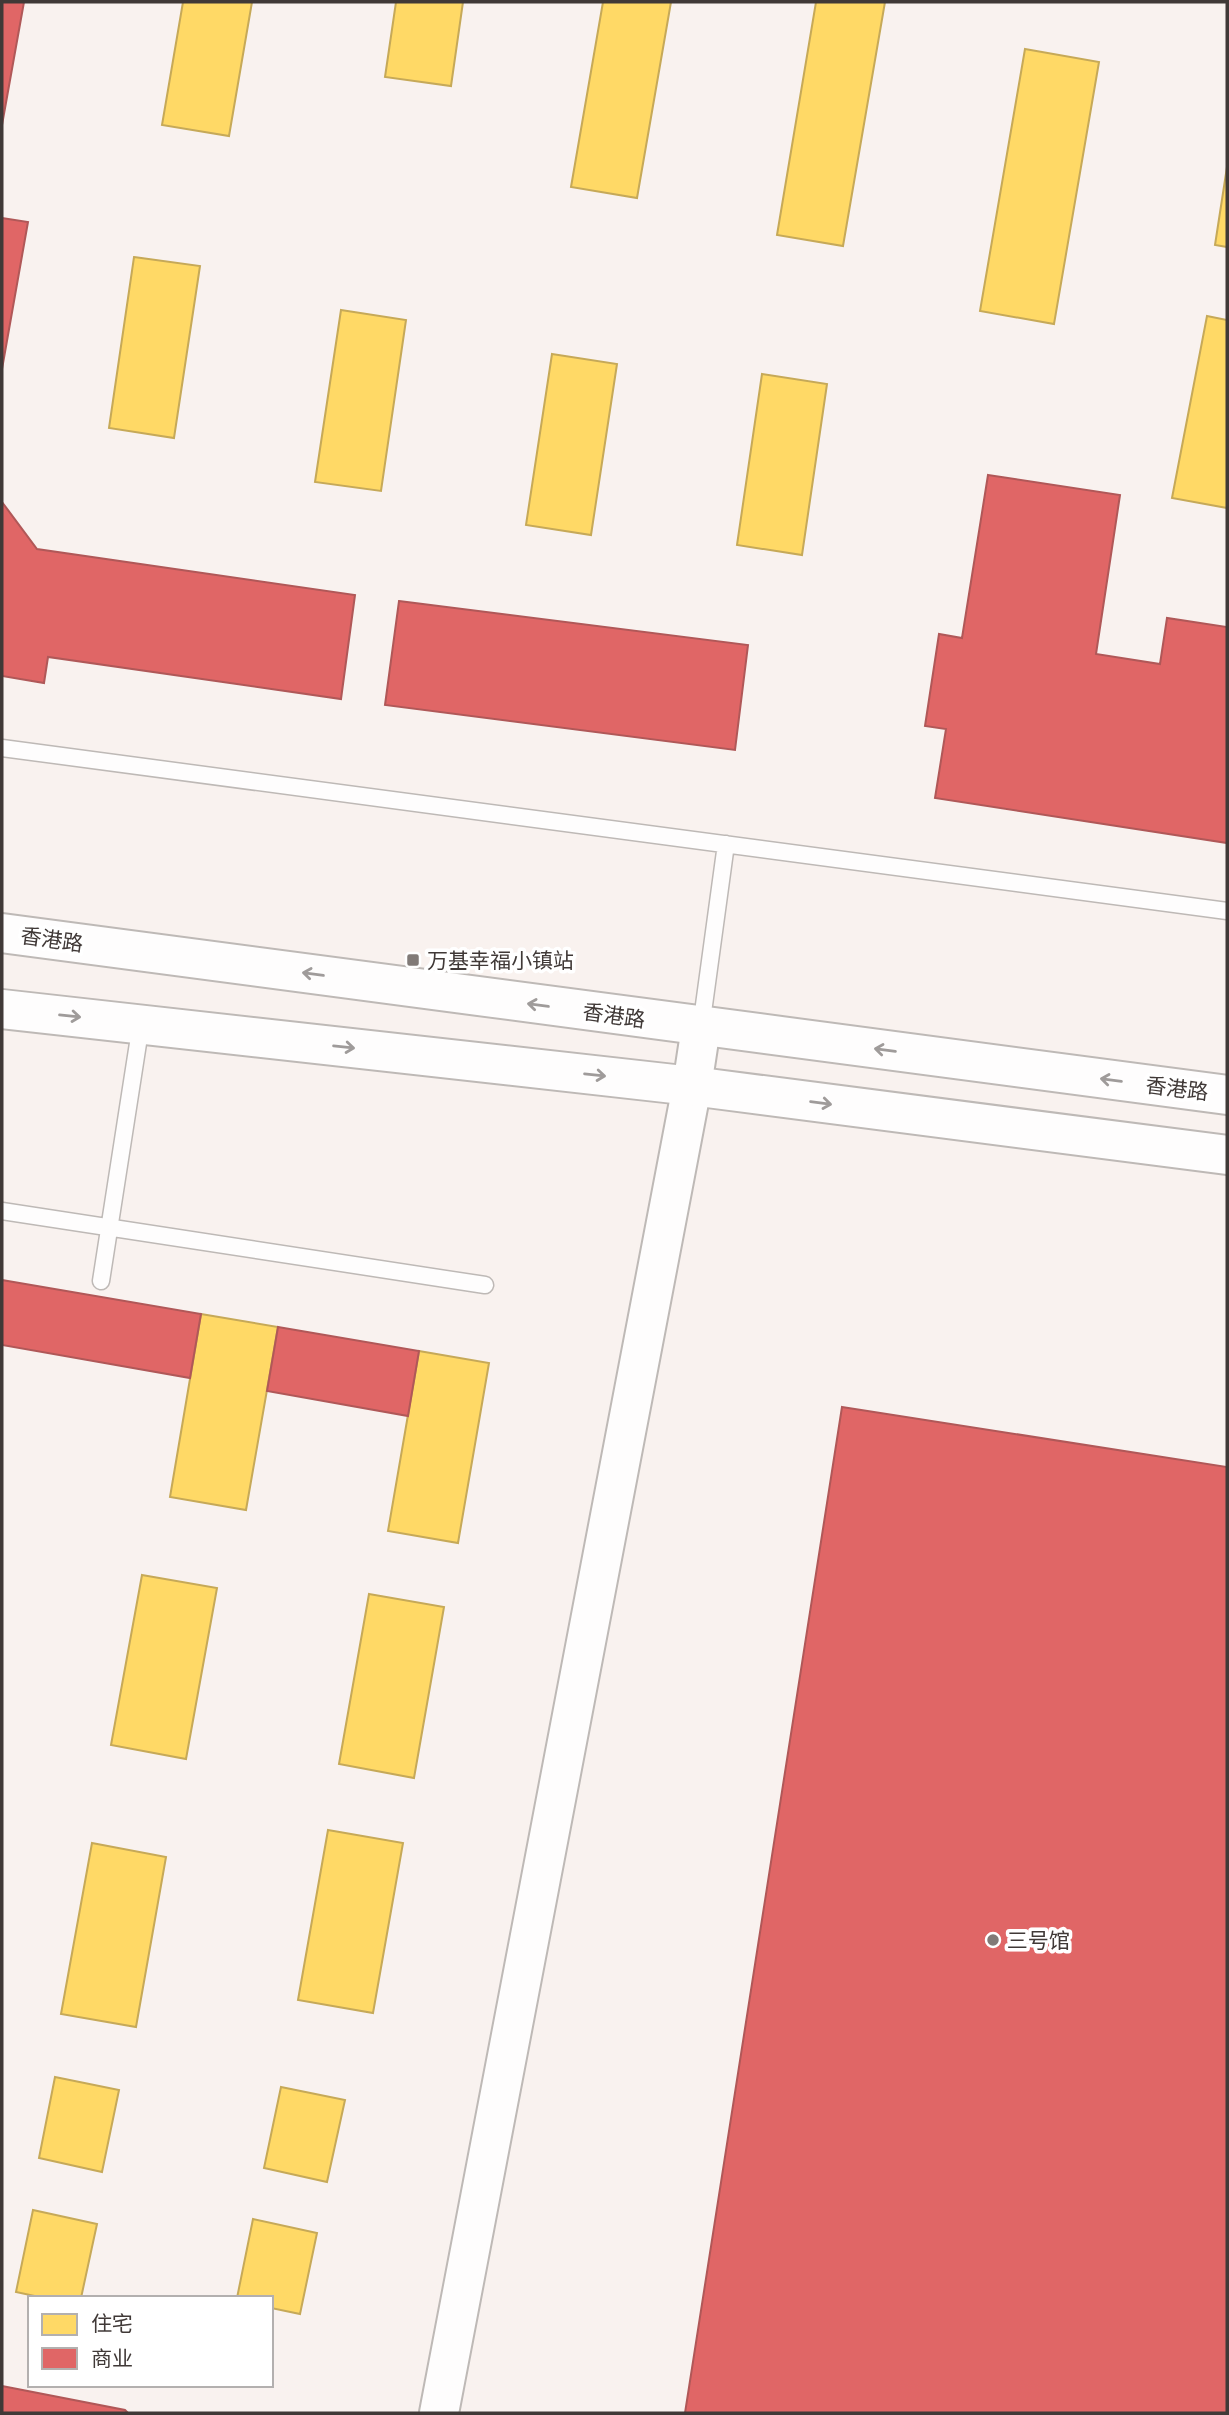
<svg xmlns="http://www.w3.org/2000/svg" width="1229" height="2415" viewBox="0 0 1229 2415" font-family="Mulish,'Noto Sans SC',sans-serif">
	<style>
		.homes { fill: #ffd966; stroke: #c6a958; stroke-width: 2 }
		.shops { fill: #e06666; stroke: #b05858; stroke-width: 2 }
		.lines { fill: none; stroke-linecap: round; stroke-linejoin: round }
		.service-casing { stroke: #beb9b6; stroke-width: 19 }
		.tertiary-casing { stroke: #beb9b6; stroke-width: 42 }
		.secondary-casing { stroke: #beb9b6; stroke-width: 42 }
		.service { stroke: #fefdfd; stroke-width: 16 }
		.tertiary { stroke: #fefdfd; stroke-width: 38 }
		.secondary { stroke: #fefdfd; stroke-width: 38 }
		.oneway { stroke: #9f9b9a }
		.poi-dot { fill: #817a77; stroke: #fff; stroke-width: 2.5 }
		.labels { text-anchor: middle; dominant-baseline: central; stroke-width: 7; stroke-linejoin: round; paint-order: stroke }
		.street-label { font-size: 21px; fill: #403937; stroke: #fff }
		.poi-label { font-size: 21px; fill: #403937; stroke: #fff; text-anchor: start }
	</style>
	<rect width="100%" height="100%" fill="#f9f2ef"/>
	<!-- homes -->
	<path class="homes" d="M183 2H252L229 136 162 125Z
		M396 2H463L451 86 385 77Z
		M603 2H671L637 198 571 187Z
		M816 2H885L843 246 777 235Z
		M1025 49 1099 62 1054 324 980 311Z
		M1227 167V247L1215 245Z
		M134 257 200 266 174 438 109 428Z
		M341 310 406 320 381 491 315 482Z
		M1207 316 1227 320V508L1172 498Z
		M552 354 617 364 591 535 526 525Z
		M762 374 827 384 802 555 737 545Z
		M201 1314 278 1327 246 1510 170 1497Z
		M419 1351 489 1363 458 1543 388 1531Z
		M142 1575 217 1588 186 1759 111 1745Z
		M369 1594 444 1607 414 1778 339 1764Z
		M328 1830 403 1843 373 2013 298 2000Z
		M92 1843 166 1857 136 2027 61 2014Z
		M55 2077 119 2090 102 2172 39 2158Z
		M281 2087 345 2100 327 2182 264 2168Z
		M33 2210 97 2224 81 2298H44L16 2292Z
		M253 2219 317 2233 300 2314 271 2308V2298H237Z"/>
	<!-- shops -->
	<path class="shops" d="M2 2H24L2 125Z
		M2 218 28 222 2 369Z
		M988 475 1120 495 1096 654 1160 664 1167 618 1227 627V843L935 798 946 729 925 726 939 634 962 638Z
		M2 502 37 549 355 595 341 699 48 657 44 683 2 676Z
		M399 601 748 645 735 750 385 705Z
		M2 1280 201 1314 190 1378 2 1345Z
		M278 1327 419 1351 408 1416 267 1391Z
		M842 1407 1227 1467V2413H685Z
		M2 2386 125 2410 128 2413H2Z"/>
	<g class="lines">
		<!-- service casing -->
		<g class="service-casing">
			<path id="service" d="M2 748 1227 911
				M701 1027 726 844
				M2 1211 485 1285
				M101 1281 141 1024"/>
		</g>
		<!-- tertiary casing -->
		<g class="tertiary-casing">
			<path id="tertiary" d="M439 2413 692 1086 701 1027"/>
		</g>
		<!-- secondary casing -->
		<g class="secondary-casing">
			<path id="secondary" d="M2 933 1227 1095
				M2 1009 692 1086 1227 1155"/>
		</g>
		<!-- service -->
		<use href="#service" class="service"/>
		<!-- tertiary -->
		<use href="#tertiary" class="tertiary"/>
		<!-- secondary -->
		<use href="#secondary" class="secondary"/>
	</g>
	<!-- one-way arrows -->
	<defs><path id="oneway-shaft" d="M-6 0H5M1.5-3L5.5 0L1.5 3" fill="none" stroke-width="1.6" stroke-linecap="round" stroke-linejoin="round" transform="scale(1.75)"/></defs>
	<g class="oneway">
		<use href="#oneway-shaft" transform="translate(313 974) rotate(-172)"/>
		<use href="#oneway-shaft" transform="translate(538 1005) rotate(-172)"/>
		<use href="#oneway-shaft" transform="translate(70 1016) rotate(6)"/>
		<use href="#oneway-shaft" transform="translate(344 1047) rotate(6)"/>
		<use href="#oneway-shaft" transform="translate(885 1050) rotate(-173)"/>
		<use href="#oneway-shaft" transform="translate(595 1075) rotate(6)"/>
		<use href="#oneway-shaft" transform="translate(1111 1080) rotate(-173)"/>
		<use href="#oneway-shaft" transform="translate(821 1103) rotate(7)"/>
	</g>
	<!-- markers -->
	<g class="poi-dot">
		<rect x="406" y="953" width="14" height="14" rx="3.5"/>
		<circle cx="993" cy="1940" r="7"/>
	</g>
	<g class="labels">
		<!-- street labels -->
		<g class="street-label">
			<text transform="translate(52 939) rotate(8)">香港路</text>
			<text transform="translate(614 1015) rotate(8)">香港路</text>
			<text transform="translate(1177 1088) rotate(7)">香港路</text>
		</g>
		<!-- poi labels -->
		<g class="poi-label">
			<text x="427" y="960">万基幸福小镇站</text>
			<text x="1007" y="1940">三号馆</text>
		</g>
	</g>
	<!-- border -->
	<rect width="1229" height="2415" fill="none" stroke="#403937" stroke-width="7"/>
	<!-- legend -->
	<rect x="28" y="2296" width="245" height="91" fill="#ffffff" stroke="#b3b0af" stroke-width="2"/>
	<rect x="42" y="2314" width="35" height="21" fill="#ffd966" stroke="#b3b0af" stroke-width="2"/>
	<text x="91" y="2331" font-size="21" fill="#403937">住宅</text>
	<rect x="42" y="2348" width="35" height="21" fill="#e06666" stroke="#b3b0af" stroke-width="2"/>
	<text x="91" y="2366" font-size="21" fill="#403937">商业</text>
</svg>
